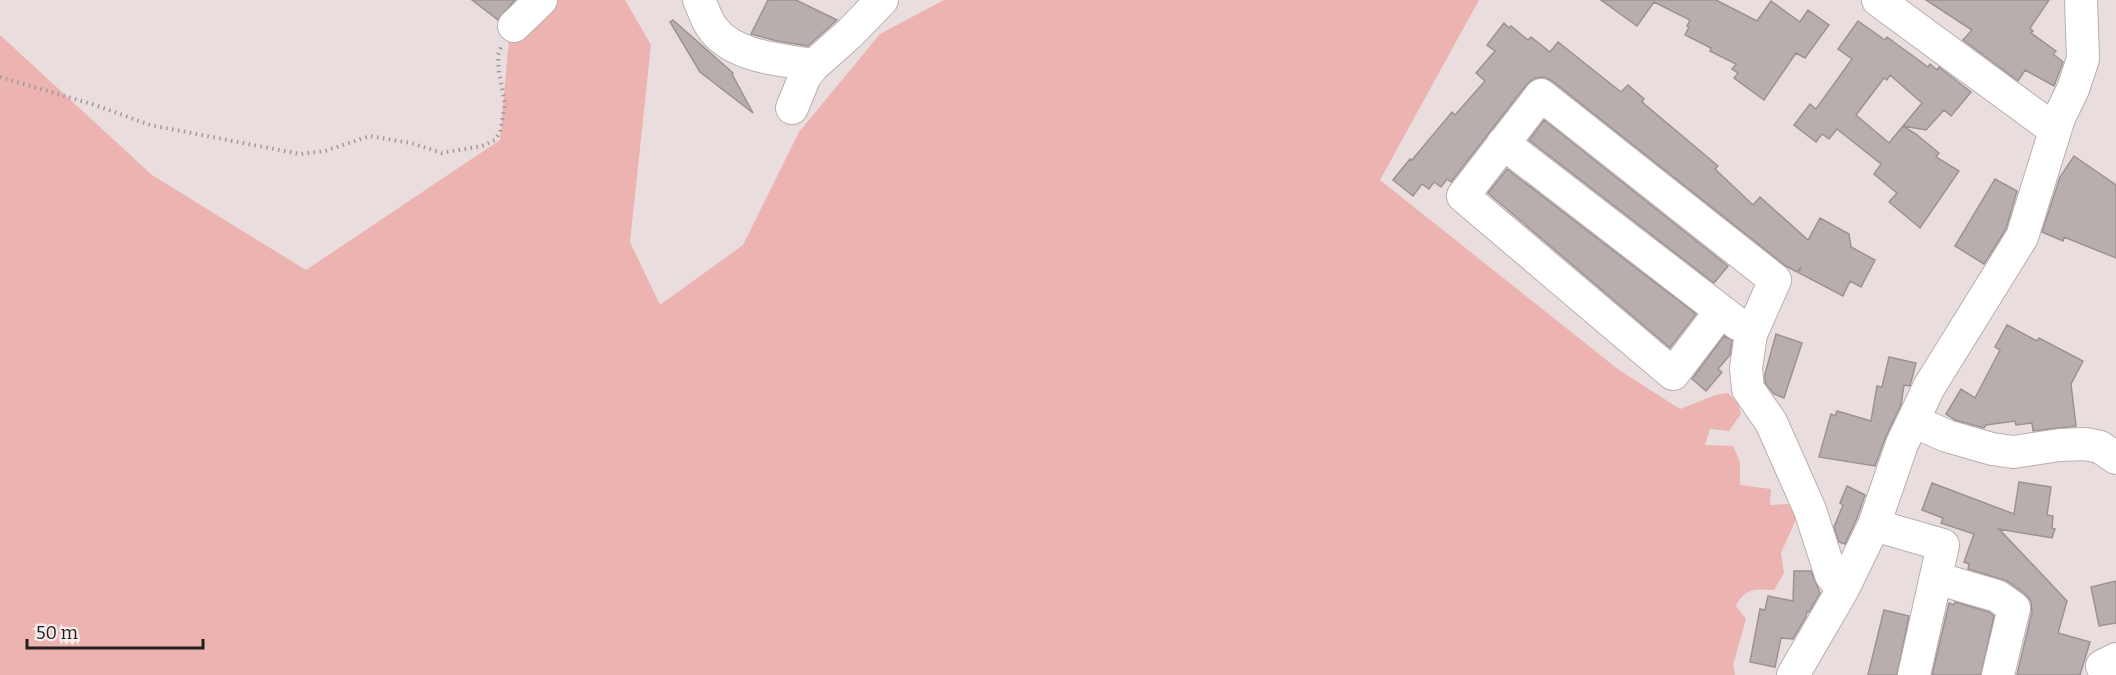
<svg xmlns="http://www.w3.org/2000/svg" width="2116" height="675" viewBox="0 0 2116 675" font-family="Bitter,serif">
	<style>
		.green { fill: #edb3b1 }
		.building { fill: #b9aeae; stroke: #9d9292; stroke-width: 1.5 }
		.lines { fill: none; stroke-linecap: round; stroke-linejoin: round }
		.minor-casing { stroke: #baafae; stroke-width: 34 }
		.path { stroke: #a19898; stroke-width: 4; stroke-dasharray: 1.5 4.5; stroke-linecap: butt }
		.minor { stroke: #fff; stroke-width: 32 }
	</style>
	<rect width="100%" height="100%" fill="#e9dddd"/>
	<!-- green -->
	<path class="green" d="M556 0H625L651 45 630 242 660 305 743 245 799 132 880 34 944 0H1479L1380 180 1619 370 1680 409 1716 395 1728 393 1738 403 1741 414 1729 431 1710 429 1705 445 1733 446 1740 462V485L1771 489 1770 505 1788 504 1797 517 1781 553 1784 573 1774 590C1755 589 1745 588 1736 606L1746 619 1733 665 1735 675H0V35L152 175 306 270 500 140 511 16Z"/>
	<!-- building -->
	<path class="building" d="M472 0H515L498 20Z
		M768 0H796L837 20 808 46 777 41 751 34Z
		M1601 0H1716L1757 21 1771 1 1800 22 1808 10 1829 25 1805 58 1796 53 1764 100 1734 78 1738 73 1732 69 1736 64 1710 51 1711 48 1685 35 1689 27 1687 26 1690 20 1654 2 1637 26Z
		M1926 0H2049L2030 28 2033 31 2031 33 2056 51 2053 54 2063 62 2054 86 2025 70 2018 81 1963 40 1972 30Z
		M673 20 733 73 732 74 753 113 700 72 670 22Z
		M1858 21 1885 40 1887 37 1928 67 1930 64 1937 70 1939 67 1971 92 1951 116 1944 110 1926 130 1903 126 1922 103 1890 75 1887 80 1884 78 1856 115 1889 143 1903 126 1916 134 1939 153 1936 157 1959 171 1920 228 1889 202 1897 193 1874 174 1881 164 1837 129 1829 139 1822 134 1816 142 1794 125 1810 104 1816 109 1852 59 1838 49Z
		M1504 23 1509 28 1511 26 1528 40 1531 37 1550 52 1558 42 1621 92 1628 85 1644 99 1642 102 1718 166 1715 169 1753 205 1760 197 1808 240 1820 218 1849 234 1851 247 1875 260 1861 287 1850 281 1843 296 1799 273 1801 267 1797 272 1786 266 1552 81 1544 77 1535 78 1527 84 1451 182 1447 179 1441 187 1434 182 1429 189 1422 184 1413 196 1393 180 1410 159 1412 160 1452 112 1455 115 1485 81 1476 73 1495 51 1487 45Z
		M1544 120 1728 266 1714 283 1529 140Z
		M2074 156 2116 185V258L2064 237 2063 241 2042 232 2060 177Z
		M1507 169 1696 314 1670 348 1488 193Z
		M1995 179 2017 191 2006 229 1984 264 1955 246Z
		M2007 325 2037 341 2039 338 2083 361 2071 384 2076 426 2033 431 2032 423 2016 425 2015 421 1986 425 1984 428 1955 420 1946 414 1961 389 1975 398 2000 350 1995 347Z
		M1776 334 1802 343 1784 398 1774 394 1765 383V374Z
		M1724 336 1732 340 1730 355 1718 369 1722 372 1706 391 1692 379Z
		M1889 357 1916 363 1910 386 1904 385 1901 405 1886 436 1875 466 1819 457 1831 414 1835 416 1837 411 1871 421 1877 386 1882 387Z
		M2019 482 2051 487 2047 515 2053 516 2052 528 2055 529 2052 538 1999 529 2067 601 2058 633 2090 642 2080 675H2017L2032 612 2031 601 2024 593 2007 581 1968 569 1969 564 1964 562 1974 534 1941 523 1943 518 1922 510 1932 483 2014 514Z
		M1847 486 1865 495 1857 518 1845 544 1839 542 1834 527 1843 505 1840 503Z
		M1794 571H1811L1820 593 1809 612 1807 611 1806 617 1793 639 1781 638 1775 667 1750 662 1760 609 1765 610 1768 596 1793 601Z
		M2116 581V623L2099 626 2091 587Z
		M1955 602 1989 612 1994 616 1981 675H1932L1949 603 1954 605Z
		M1884 610 1909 616 1897 675H1868Z"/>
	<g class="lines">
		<!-- minor casing -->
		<g class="minor-casing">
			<path id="minor" d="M699 0C703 8 706 19 711 26 731 57 781 60 814 65
				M1878 0 2055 130
				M514 26 541 0
				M792 108 805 76 814 65 849 34 882 0
				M1503 143 1738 324
				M1721 311 1673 374 1463 196 1541 95 1775 280 1751 334 1746 368 1748 389 1771 422 1810 510 1831 575 1843 589
				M1913 421 1947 436 1992 449 2013 452 2060 445 2085 444 2100 447 2116 458
				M1874 525 1943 545 1914 675
				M1936 578 1997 596 2014 608 1998 675
				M2102 666 2116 659
				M1793 675 1843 589 1874 525 1902 444 1929 387 2022 237 2059 118 2073 89 2083 59 2081 0"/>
		</g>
		<!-- path -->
		<path class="path" d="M0 77 95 105 150 125 300 154 325 151 370 136 411 143 442 153 482 146 495 140 500 132 505 104 499 72 498 55 501 47"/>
		<!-- minor -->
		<use href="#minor" class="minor"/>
	</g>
	<!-- scale -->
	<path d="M27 639v9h176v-9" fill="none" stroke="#231f1f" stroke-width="3"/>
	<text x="36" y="639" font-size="18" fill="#231f1f" stroke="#f6eaea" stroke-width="4.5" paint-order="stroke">50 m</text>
</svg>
